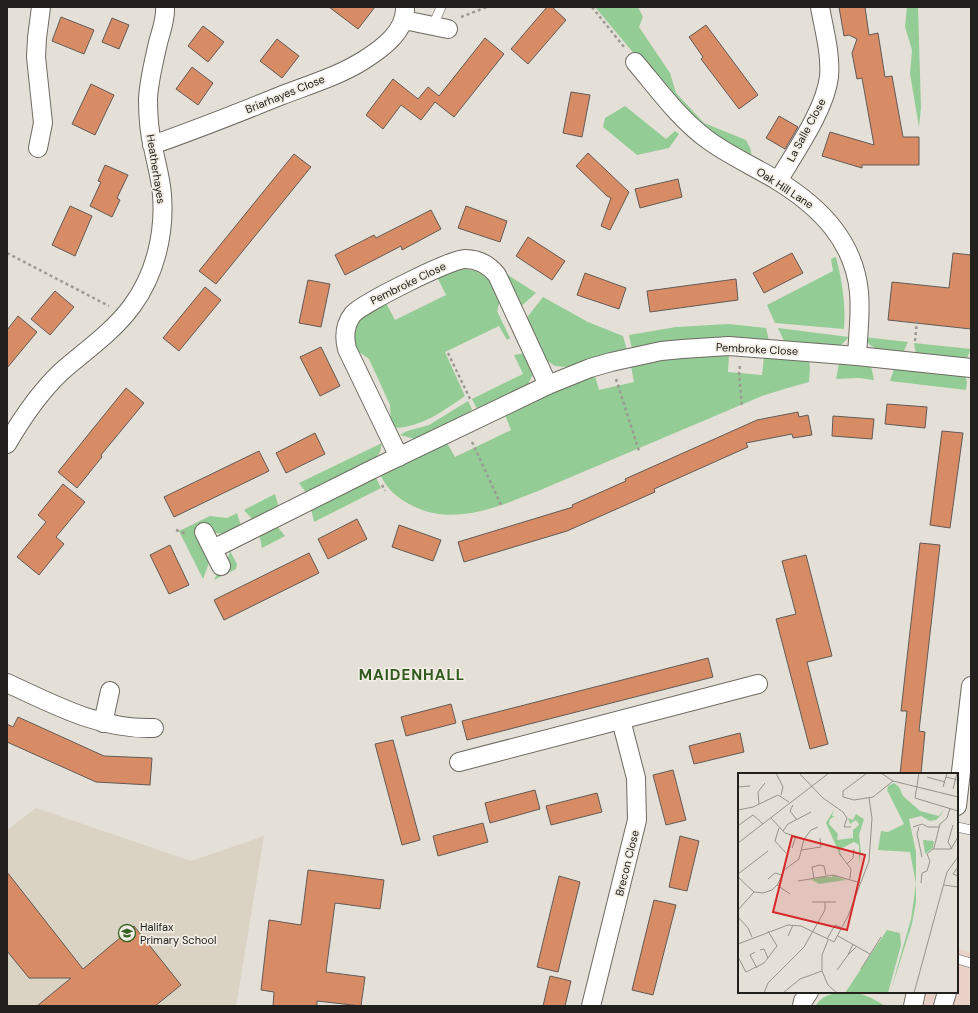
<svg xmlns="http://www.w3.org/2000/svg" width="978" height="1013" viewBox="0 0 978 1013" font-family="'DM Sans',sans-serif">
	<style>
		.commercial { fill: #e9d1c7 }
		.built { fill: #dad3c3 }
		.green { fill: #94cc96 }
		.building { fill: #d78c65; stroke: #635a56 }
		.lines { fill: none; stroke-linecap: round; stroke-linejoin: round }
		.lane-casing { stroke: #6e6a62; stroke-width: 10 }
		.street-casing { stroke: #6e6a62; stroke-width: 20 }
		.path { stroke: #9c9a92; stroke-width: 2.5; stroke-dasharray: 3 3; stroke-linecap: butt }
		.lane { stroke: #fff; stroke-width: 9 }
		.street { stroke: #fff; stroke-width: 18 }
		.labels { text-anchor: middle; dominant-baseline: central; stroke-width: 3.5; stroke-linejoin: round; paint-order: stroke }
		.street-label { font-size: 11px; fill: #21201c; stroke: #f1ede4 }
		.poi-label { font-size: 11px; fill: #21201c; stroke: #f1ede4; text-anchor: start }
		.district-label { font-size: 15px; font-weight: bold; letter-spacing: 1px; fill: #30591d; stroke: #f1ede4 }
		.inset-road { fill: none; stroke: #96938c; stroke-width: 1 }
		.view { fill: #d62828; fill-opacity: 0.15; stroke: #d62828; stroke-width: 2 }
		.inset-edge { fill: none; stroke: #21201c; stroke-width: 2 }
	</style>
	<rect width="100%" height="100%" fill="#e4e0d7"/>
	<!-- commercial -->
	<path class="commercial" d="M957 949 971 952V1006H913L916 992H957Z"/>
	<!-- built -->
	<path class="built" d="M36 808 191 861 264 836 236 1006H7V830Z"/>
	<!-- green -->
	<path class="green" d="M595 7H638L643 17 639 27 670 73 676 93 704 123 746 140 751 150 752 162 683 112Z
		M907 7H918L921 108 919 127 910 74 912 50 905 27Z
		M625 106 666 139 675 131 679 134 669 148 637 155 603 127 605 118Z
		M836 257C842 281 846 304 844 329L775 323 767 305 833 271 831 259Z
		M457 269C484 269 487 276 501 297L497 311 510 338 507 340 499 326 445 352 465 396C443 411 421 428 393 428L391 425 390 405 369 359 355 349C352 319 364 317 385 301L395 320 446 295 436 275Z
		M505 273 536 293 519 308Z
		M543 297 588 322 623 336 627 350 566 367 555 366 546 360 525 320Z
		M729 324 766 328 769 341 741 338H714L632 349 629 335 676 327Z
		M778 328 849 337 840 346 785 343Z
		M864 337 908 342 903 353C889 351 871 352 864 337Z
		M914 343 971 349 966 360 916 354Z
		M527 353 533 367 532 376 527 386 480 410 476 407 472 399 523 374 514 355Z
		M729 355 728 372 762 375 764 356 809 360 810 367 809 382 784 389 762 396 538 491C497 507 452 528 409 504 395 496 387 489 380 474L447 443 455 457 511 430 505 415 579 380 595 376 599 390 634 382 631 366 666 358Z
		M839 363 871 366 874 380 859 378 836 379Z
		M894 369 965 376 967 382 966 390 890 381Z
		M468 401 472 409 469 415 415 439 400 435 407 431 429 425Z
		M382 443 380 452 375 459 307 494 299 483Z
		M375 476 381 488 314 522 311 508Z
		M275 494 279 508 253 520 244 510Z
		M237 513 241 526C228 532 216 540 207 524L195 530 210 560 203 579 179 531 210 516 227 518Z
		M276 525 285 536 262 548 259 533Z
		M230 551 237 564 236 569 214 580 218 572 227 561Z
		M845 992C861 992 873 998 885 1006H816C821 995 835 993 845 992Z"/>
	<!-- building -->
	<path class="building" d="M329 7H375L358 29Z
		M547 7H552L566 20 528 64 511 49Z
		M839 7H865L869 35 878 33 885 77 892 76 903 137H919V165H862V168L822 156 830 132 874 145 862 78 857 79 852 53 857 39 849 35 844 36Z
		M61 17 94 30 84 54 52 41Z
		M112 18 129 25 119 49 102 42Z
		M706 25 758 95 739 109 701 59 703 57 689 37Z
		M203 26 224 42 208 62 188 46Z
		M485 38 504 54 454 117 435 102 421 120 401 105 383 129 366 115 393 79 418 99 428 87 439 96Z
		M277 39 299 56 282 78 260 61Z
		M192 67 213 83 198 105 176 89Z
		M91 84 114 95 95 135 72 124Z
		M571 92 590 95 582 137 563 133Z
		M779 116 798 127 785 149 766 138Z
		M588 153 629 192 610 230 601 226 611 198 607 196 576 166Z
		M294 154 311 167 216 284 199 271Z
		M105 165 128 175 117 198 120 200 112 217 90 206 101 182 98 181Z
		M678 179 682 197 640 208 635 189Z
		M70 206 92 216 75 256 52 245Z
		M466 206 507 221 500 242 458 228Z
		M431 210 441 229 402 250 401 246 345 275 335 255 374 235 376 238Z
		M528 237 565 261 552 280 516 256Z
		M792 253 803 273 764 293 753 273Z
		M953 253 971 255V329L888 320 892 282 949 288Z
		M585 273 626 288 619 309 577 295Z
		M736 279 738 300 650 312 647 291Z
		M308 280 330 284 321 327 299 323Z
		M205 287 221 300 179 351 163 338Z
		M55 291 74 307 50 335 31 319Z
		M18 316 37 332 7 368V330Z
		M321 347 340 386 320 396 300 357Z
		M126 388 144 403 101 455 102 457 77 488 58 472Z
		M887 404 927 407 925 428 885 424Z
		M798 412 799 417 808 415 812 435 793 438 792 434 746 443 748 447 654 489 655 492 567 531 464 562 458 542 573 507 572 505 626 481 625 479 757 420Z
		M833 416 874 419 872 439 832 436Z
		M942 431 963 433 950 528 930 525Z
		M315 433 325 454 286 473 276 453Z
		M259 451 269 471 174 517 164 497Z
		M63 484 85 502 56 537 64 544 39 575 17 557 46 522 38 515Z
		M357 519 367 539 328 559 318 539Z
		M399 525 441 540 433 561 392 547Z
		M920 543 940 545 919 731 925 732 921 774H900L907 711H901Z
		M170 545 189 585 169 594 150 555Z
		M309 553 319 573 224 620 214 600Z
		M806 555 832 656 807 662 828 744 810 749 776 619 796 614 782 561Z
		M708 658 713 677 467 740 462 721Z
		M451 704 456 723 406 736 401 717Z
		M18 717 104 756 152 758 150 785 96 782 7 742V724L13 727Z
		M740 733 744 752 694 764 689 746Z
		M393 740 420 840 402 845 375 744Z
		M673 770 686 820 666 825 653 775Z
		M535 790 540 809 490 823 485 803Z
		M597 793 602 812 551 825 546 806Z
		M483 823 488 842 438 856 433 836Z
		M680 836 699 841 687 891 669 887Z
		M308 870 384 880 380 909 335 903 326 972 365 977 361 1006 317 1001V1006H273L274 992 261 990 269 920 301 925Z
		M7 872 83 969 134 926 181 985 155 1006H37L71 978H29L7 951Z
		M559 876 580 882 558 972 537 967Z
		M654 900 676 905 653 995 632 990Z
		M550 976 571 981 565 1006H543Z"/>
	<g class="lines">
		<!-- lane casing -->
		<g class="lane-casing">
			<path id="lane" d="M433 26 441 7
				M957 827 971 830
				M957 959 971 963"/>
		</g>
		<!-- street casing -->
		<g class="street-casing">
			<path id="street" d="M404 20 448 29
				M635 62C658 89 679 119 708 140 730 156 755 167 778 181 820 207 854 241 859 292 861 313 858 335 857 356
				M152 145C195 130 238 113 280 96 308 85 339 76 364 60 383 48 406 31 405 7
				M38 148 43 123 36 57 37 38 41 7
				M778 181C795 152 825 110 829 77 831 53 824 30 820 7
				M7 444C22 418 39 393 61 372 86 350 112 333 132 306 155 275 165 234 162 195 161 179 156 163 153 147 149 132 148 115 148 99 149 80 154 61 158 43 161 31 166 19 165 7
				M399 457 347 349C344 337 345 324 353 314 363 303 451 259 465 259 478 259 489 265 497 275L548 385
				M204 532 221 566
				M213 549 375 468 548 385 590 368 611 362 661 351 682 349 729 346 857 356 971 368
				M7 683C55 705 100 730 154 728
				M103 723 110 691
				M459 762 758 684
				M957 806 971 686
				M591 1006 637 820 636 778 621 720
				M802 1006 803 1001 809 992
				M913 1006 916 992
				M943 1006 947 992"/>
		</g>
		<!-- path -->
		<path class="path" d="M592 7 624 47
			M461 17 487 7
			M7 253 109 306
			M915 341 917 321
			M448 353 471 401
			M740 366 739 373 742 407
			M616 379 639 451
			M472 442 502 507
			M382 485 385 491
			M176 530 187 534"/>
		<!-- lane -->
		<use href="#lane" class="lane"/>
		<!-- street -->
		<use href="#street" class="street"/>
	</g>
	<!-- icons -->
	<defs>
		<g id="school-ring" transform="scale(0.9)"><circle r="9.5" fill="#f1ede4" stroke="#366322" stroke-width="1.5"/><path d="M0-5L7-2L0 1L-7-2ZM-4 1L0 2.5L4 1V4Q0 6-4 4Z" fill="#366322"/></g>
	</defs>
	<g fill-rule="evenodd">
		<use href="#school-ring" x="127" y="933"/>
	</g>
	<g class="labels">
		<!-- street labels -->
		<g class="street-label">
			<text transform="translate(285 94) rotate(-22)">Briarhayes Close</text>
			<text transform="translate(806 130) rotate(-62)">La Salle Close</text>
			<text transform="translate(156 169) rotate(81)">Heatherhayes</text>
			<text transform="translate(785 188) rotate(33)">Oak Hill Lane</text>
			<text transform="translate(408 283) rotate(-26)">Pembroke Close</text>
			<text transform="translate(757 349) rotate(3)">Pembroke Close</text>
			<text transform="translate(627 863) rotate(-76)">Brecon Close</text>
		</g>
		<!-- poi labels -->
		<g class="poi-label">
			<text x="140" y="927">Halifax<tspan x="140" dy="13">Primary School</tspan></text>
		</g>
		<!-- district labels -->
		<g class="district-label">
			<text x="412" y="675">MAIDENHALL</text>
		</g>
	</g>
	<!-- overview -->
	<g transform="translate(738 773)">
		<rect width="220" height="220" fill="#e4e0d7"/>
		<path d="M156 10 161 14 165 23 182 38 201 43 205 37 203 42 198 47 192 48 183 43 171 46 178 79V129L174 151 152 220 173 146 178 111 172 79 140 77 143 58 150 59 166 51 149 17 150 13ZM96 37 94 43H97L92 46 91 51 100 61 99 67 115 65V57L121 52 118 47 112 51 110 45 115 47 118 41 126 46 121 62 123 79 121 90V72L116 69 102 76 103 85 99 75 88 50ZM185 67 196 68 195 75 187 81ZM95 102 108 107 81 111 74 107 68 108 84 104H94ZM149 157 162 160 163 172 150 220H107Z" fill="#94cc96"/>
		<path class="inset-road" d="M38 0 45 14 43 22M61 0 85 25 105 39 109 45 106 54H113M129 0 105 18V24L116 27 135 24 155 8M143 0 155 8 220 24M181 0 177 25 220 38M189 4 207 9M208 4 220 7M0 14 12 13M205 14 209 0M215 16 219 0M21 31 20 19 27 10M55 32 52 38 59 47M0 37 15 34 40 22 51 29M33 45 47 60 66 66M1 52 15 42 25 51M175 54 184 51 190 54H201M181 54 179 61 184 84M41 55 37 68 48 80M45 58 50 51 73 39M0 70 91 0M54 75 58 63M195 76H213L220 64M214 76 210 69 215 52M63 77 83 74 82 65M101 80 113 96 112 106M109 91 115 85 116 76M220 94 215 101 220 103M0 101 30 78M0 104 16 119 25 120 34 117 40 111 46 97 61 86 66 66 73 57 80 54M76 105 74 94 82 92 86 93 88 102M30 106 37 100 44 102M60 108 95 102 123 110M183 110 184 100 189 98 192 88 189 81 196 75 202 51 209 45 212 35M39 112 52 121M206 112 220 114M74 129H98M0 137 16 119M0 144 10 155 14 164M50 163 55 152M100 163 132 181M89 166 97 152 104 155M90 167 84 182V198L90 212 99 220M0 171 50 152 63 153 96 169 110 143 131 88 134 45 131 25M115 171 110 182 119 173M22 177 26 176 30 185M17 179 12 182 19 195M0 184 8 199 26 190 39 173 30 158M123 196 143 164M99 197 110 182M26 220 30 210 66 174 87 137V129M45 220 62 206 84 198M176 220 209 99 220 84"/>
		<path class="view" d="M54 63 127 82 109 157 35 139Z"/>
		<rect width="220" height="220" class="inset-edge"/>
	</g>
	<!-- border -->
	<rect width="978" height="1013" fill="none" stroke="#21201c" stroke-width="16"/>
</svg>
